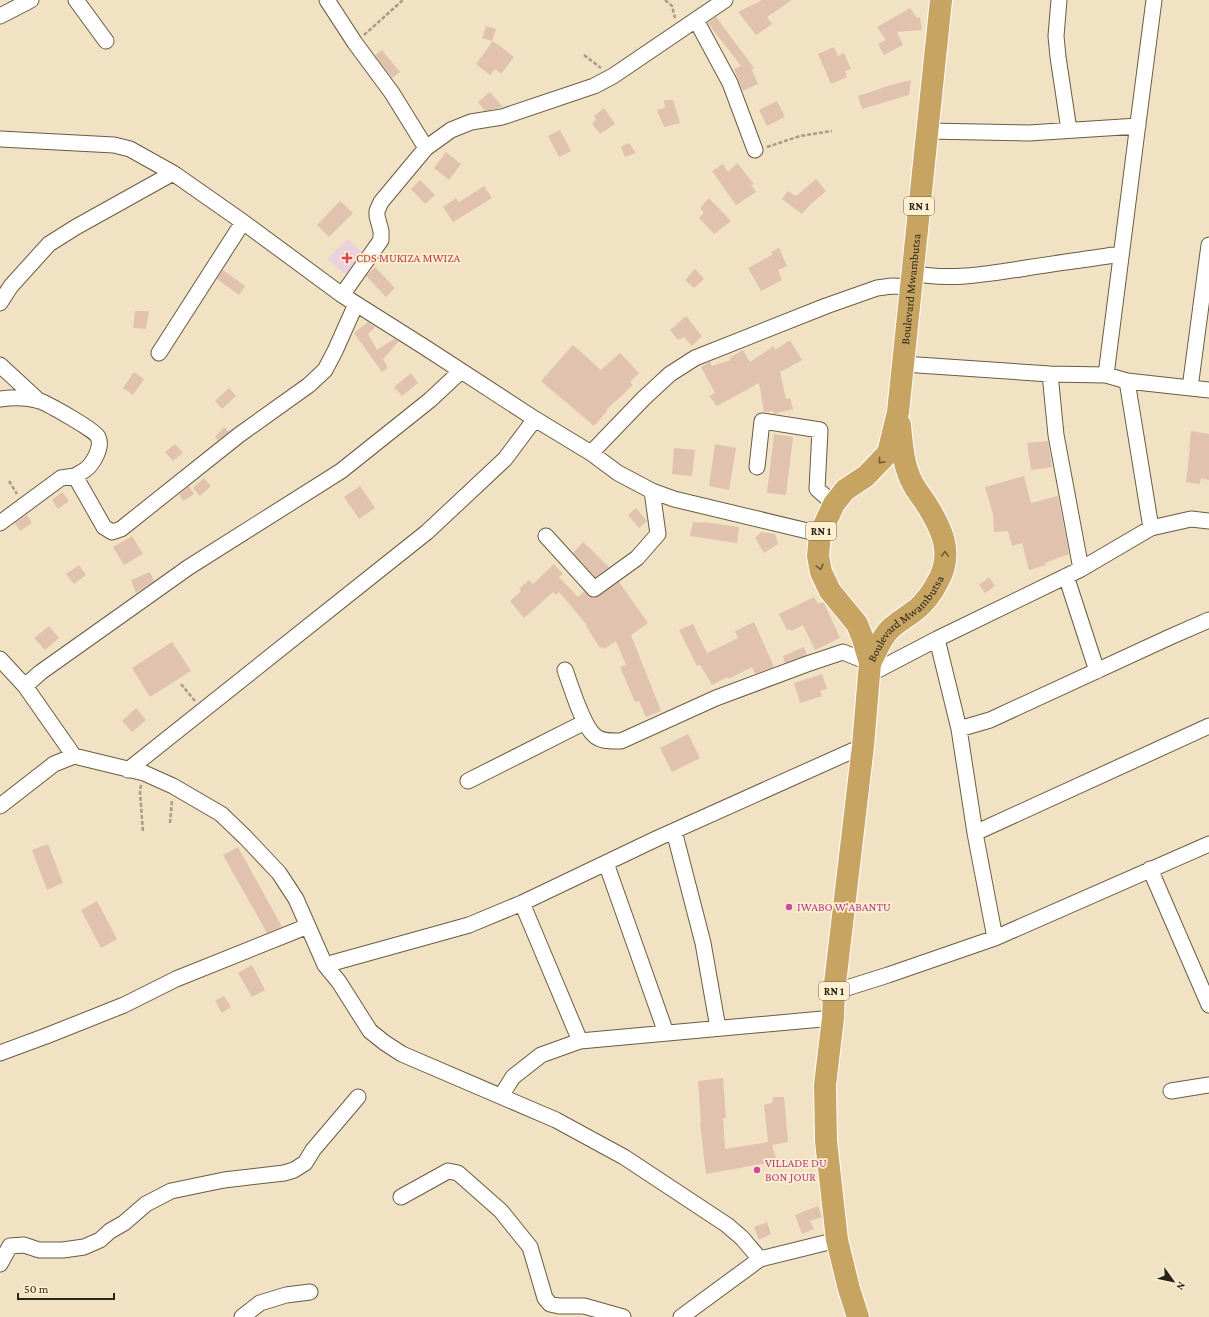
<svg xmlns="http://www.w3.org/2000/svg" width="1209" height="1317" viewBox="0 0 1209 1317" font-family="'Crimson Pro',serif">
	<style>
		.medical { fill: #e9d2de }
		.building { fill: #e0c2af }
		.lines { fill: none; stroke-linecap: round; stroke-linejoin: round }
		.minor-casing { stroke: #695c42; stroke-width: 17 }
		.trunk-casing { stroke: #fff; stroke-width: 24 }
		.path { stroke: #a79c85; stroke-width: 2.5; stroke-dasharray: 4 2; stroke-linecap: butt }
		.minor { stroke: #fff; stroke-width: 15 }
		.trunk { stroke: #c8a462; stroke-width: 22 }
		.oneway { stroke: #715e3a }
		.health-dot { fill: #e0444e; stroke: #feefd1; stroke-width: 1.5 }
		.hotel-dot { fill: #d1479c; stroke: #feefd1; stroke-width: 1.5 }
		.labels { text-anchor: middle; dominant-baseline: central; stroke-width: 3.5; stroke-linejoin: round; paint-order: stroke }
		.shield { fill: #feefd1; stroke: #6a6251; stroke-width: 1 }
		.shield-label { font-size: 11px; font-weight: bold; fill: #2a251a }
		.health-label { font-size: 12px; fill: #be3a42; stroke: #feefd1; text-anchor: start }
		.street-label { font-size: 12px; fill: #2a251a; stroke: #feefd1 }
		.hotel-label { font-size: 12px; fill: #b23c85; stroke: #feefd1; text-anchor: start }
	</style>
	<rect width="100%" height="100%" fill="#f1e2c4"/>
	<!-- medical -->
	<path class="medical" d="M348 239 366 256 346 274 327 259Z"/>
	<!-- building -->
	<path class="building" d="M762 0H792L767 17 772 24 756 35 738 12Z
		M910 8 917 18 920 17 922 30 897 32 903 45 884 55 878 44 886 40 877 27Z
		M716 17 754 68 752 70 758 84 743 91 734 69 741 66 708 23Z
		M486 26 496 29 492 41 482 38Z
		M493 41 514 57 501 74 495 69 490 75 476 64Z
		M834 47 838 56 844 53 851 69 845 71 847 77 831 84 818 54Z
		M382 50 400 72 392 78 375 55Z
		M911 80 909 95 862 109 858 96 891 85Z
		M490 92 503 107H502L485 111 478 102Z
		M664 100H673L680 123 664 127 657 110 665 108Z
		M777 101 785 117 767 126 759 110Z
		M604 108 615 124 600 134 592 123 596 120 594 116Z
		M560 130 571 151 559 157 548 136Z
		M629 143 636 153 625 157 621 147Z
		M446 152 461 164 449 180 434 168Z
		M737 163 754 184 751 185 756 192 736 205 712 171 723 164 728 172Z
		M816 179 826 191 809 206 802 214 782 199 788 191 796 196Z
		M420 180 435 195 425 204 411 189Z
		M484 186 492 198 453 222 443 207 456 198 459 202Z
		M709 198 731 221 714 234 699 218 704 213 700 208Z
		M340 201 353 213 329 237 317 225Z
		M779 248 787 266 778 270 782 280 761 291 748 268 772 255 771 252Z
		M375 267 395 288 386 297 366 276Z
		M695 269 704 279 694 288 685 280Z
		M223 270 245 286 239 295 217 279Z
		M135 311H149L146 329 133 328Z
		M686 316 702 336 692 346 684 337 678 340 670 330Z
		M368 322 375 327 368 334 377 350 394 339 399 341 383 359 388 368 382 372 354 333Z
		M790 340 802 360 780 372 786 399 790 398 793 409 774 414 773 411 764 412 759 383 717 406 709 396 715 393 701 367 710 362 712 366 731 360 729 358 743 350 750 362 774 346 775 350Z
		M573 345 601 370 620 353 639 373 630 382 633 385 606 410 607 411 594 426 541 381Z
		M134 372 144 379 133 395 123 388Z
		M411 373 418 383 402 396 394 387Z
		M229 388 236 396 222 409 215 401Z
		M224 427 229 432 218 440 215 437Z
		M1191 431 1209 434V480L1201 478 1200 484 1186 482 1190 447H1189Z
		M774 434 793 437 786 495 767 493Z
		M1048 441 1052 467 1031 470 1027 443Z
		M175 444 183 453 173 461 165 452Z
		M715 444 736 448 729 490 709 486Z
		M674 448 695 450 692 476 672 474Z
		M1024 476 1031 503 1058 496 1069 554 1045 563 1046 565 1029 570 1022 543 1012 546 1008 531 994 532 993 514 985 487Z
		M204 478 211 486 200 496 193 488Z
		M189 486 194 494 183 501 179 495Z
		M360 486 375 508 359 519 344 497Z
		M62 492 69 501 58 509 52 500Z
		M636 508 647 521 639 528 628 515Z
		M27 515 32 523 20 531 15 523Z
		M693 522 703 523V522L739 527 737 543 690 536Z
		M761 532 775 534 778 544 764 553 755 538Z
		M132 536 143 554 124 565 113 547Z
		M583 542 609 567 595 577 573 553Z
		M554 564 563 574 559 577 578 597 584 591 591 597 596 598 619 582 648 623 631 635 661 711 646 717 639 701 635 702 620 667 626 665 616 641 604 649 602 647 600 648 586 626 587 625 559 592 556 595 553 592 524 618 510 601 521 591 519 589 529 580 533 584Z
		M79 565 86 575 74 584 66 574Z
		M150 572 154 581 136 593 131 580Z
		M989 577 995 586 985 593 979 585Z
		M814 597 818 604 823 602 824 603 840 638 815 650 803 625 791 631 790 629 787 630 779 614Z
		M754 622 774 667 755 674 752 667 728 679 727 677 712 685 700 665 697 666 679 630 693 624 707 653 738 638 735 631Z
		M49 626 59 638 45 650 34 638Z
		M172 642 191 671 150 697 132 668Z
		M804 647 807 655 785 663 783 656Z
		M822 674 827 689 820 691 822 696 800 703 794 683Z
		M136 708 146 720 132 732 122 721Z
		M688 734 700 758 672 772 660 748Z
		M48 844 63 883 47 890 32 850Z
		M238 847 282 927 267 933 223 855Z
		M97 901 117 939 101 948 81 910Z
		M252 965 265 990 252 997 238 973Z
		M224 996 231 1007 222 1013 215 1001Z
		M723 1078 726 1118H723L725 1149 768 1142 764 1105 772 1103 773 1097H784L788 1142 772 1145 777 1161 706 1174 700 1123H701L698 1081Z
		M818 1206 822 1217 810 1221 814 1229 802 1234 795 1215Z
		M767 1222 771 1234 759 1240 754 1227Z"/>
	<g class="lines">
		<!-- minor casing -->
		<g class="minor-casing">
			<path id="minor" d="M76 0 106 41
				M327 0 355 43 392 93 426 148
				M1059 0 1056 36 1058 57 1069 130
				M0 16 31 0
				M696 20 730 83 755 150
				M927 131 1029 133 1138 126
				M0 139 114 145 130 149 173 173 243 222 342 295 426 348 535 419 591 453 618 473 652 491 674 499 820 534
				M912 273C949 281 988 274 1026 268 1057 263 1089 259 1120 254
				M342 295 381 240V231L377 216V211L381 202 426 148 451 130 471 122 502 117 594 86 613 76 725 0
				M0 303 11 286 49 244 76 227 173 173
				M159 353 243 222
				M903 364 1050 374 1106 375 1127 381 1209 390
				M0 365 39 401
				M1050 374 1056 435 1081 569
				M1106 375C1121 250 1138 125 1154 0
				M1127 381 1151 528
				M1190 388 1209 245
				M0 399C13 397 27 397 40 401 48 404 95 430 98 437 103 447 93 464 85 470 82 472 78 474 75 476
				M591 453 644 398 670 374 695 358 826 306 877 288 892 286 911 287
				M757 467 762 421 820 430 817 489 834 504
				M0 523 61 478 75 476 104 527 112 532 121 529 239 435 309 385 325 370 335 351 356 304
				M546 536 594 589 637 558 658 534 652 491
				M1066 576 1097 671
				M937 639 959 729 975 833 995 938
				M0 659 25 686
				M565 670C571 686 582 724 594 735 601 742 612 741 621 741L716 698 807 664 843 652 870 663
				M870 674 937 639 1081 569 1151 528 1191 519 1209 521
				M959 729 990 720 1170 637 1209 620
				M74 756 25 686 41 672 189 567 341 471 430 400 461 371
				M128 770 427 532 505 459 535 419
				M468 781 585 722
				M0 806 54 764 74 756 144 773 173 786 221 814 245 837 279 873 296 899 325 965 339 982 370 1031 385 1043 402 1054 556 1120 624 1157 727 1225 742 1238 760 1259 837 1240
				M674 831 703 943 718 1028
				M975 833 1209 726
				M606 863 666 1033
				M1150 869 1209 1005
				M522 903 580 1041
				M325 965 469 925 522 903 658 838 863 746
				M834 992 888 975 995 938 1209 844
				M0 1053 46 1036 124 1005 176 979 308 926
				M1171 1091 1209 1085
				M501 1096 513 1077 541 1055 580 1041 833 1018
				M401 1197 448 1171 458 1173 501 1211 530 1247 545 1298 550 1304 559 1306H584L623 1317
				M0 1264 10 1246 24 1245 39 1250H63L84 1247 100 1240 110 1231 124 1223 146 1204 171 1191 224 1180 284 1173 294 1170 305 1163 313 1150 358 1097
				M242 1317 260 1303 286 1295 310 1292
				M681 1317 760 1259"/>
		</g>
		<!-- trunk casing -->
		<g class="trunk-casing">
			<g id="trunk">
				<path id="s1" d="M870 663C876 652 881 638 890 629 898 622 908 616 917 609 925 602 932 593 937 583 955 553 941 527 925 502 921 496 916 490 913 484 903 466 902 445 900 425"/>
				<path id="s2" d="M858 1317 849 1289 837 1240 826 1141 825 1085 833 1018 834 992 863 746 870 663 863 639 857 624 830 591 821 572 818 556 820 534 834 504 845 490 866 476 888 453 898 412 941 0"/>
			</g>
		</g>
		<!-- path -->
		<path class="path" d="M665 0 672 6 675 18
			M364 35 403 0
			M584 55 601 68
			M767 147 800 136 832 131
			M9 481 17 494
			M181 684 195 701
			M141 785 140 792 143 832
			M170 823 172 800"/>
		<!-- minor -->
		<use href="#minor" class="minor"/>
		<!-- trunk -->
		<use href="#trunk" class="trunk"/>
	</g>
	<!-- one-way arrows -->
	<defs><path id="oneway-chevron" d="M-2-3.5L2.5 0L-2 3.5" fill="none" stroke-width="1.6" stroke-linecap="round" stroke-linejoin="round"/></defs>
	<g class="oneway">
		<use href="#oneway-chevron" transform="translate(881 461) rotate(131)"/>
		<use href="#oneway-chevron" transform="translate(945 554) rotate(-89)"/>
		<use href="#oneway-chevron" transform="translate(820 567) rotate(78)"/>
	</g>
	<!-- markers -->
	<path class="health-dot" d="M345 252h4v4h4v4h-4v4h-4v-4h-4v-4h4z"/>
	<g class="hotel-dot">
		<circle cx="789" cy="907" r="4"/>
		<circle cx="757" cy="1170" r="4"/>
	</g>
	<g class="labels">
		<!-- shield labels -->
		<g class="shield">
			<rect x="904" y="197" width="30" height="18" rx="3"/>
			<rect x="806" y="522" width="30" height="18" rx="3"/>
			<rect x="819" y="982" width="30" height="18" rx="3"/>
		</g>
		<g class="shield-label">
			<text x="919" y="206">RN 1</text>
			<text x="821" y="531">RN 1</text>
			<text x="834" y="991">RN 1</text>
		</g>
		<!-- health labels -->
		<g class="health-label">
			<text x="356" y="258">CDS MUKIZA MWIZA</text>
		</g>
		<!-- street labels -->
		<g class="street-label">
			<text stroke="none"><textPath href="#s2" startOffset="1077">Boulevard Mwambutsa</textPath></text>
			<text stroke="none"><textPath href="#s1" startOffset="58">Boulevard Mwambutsa</textPath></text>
		</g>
		<!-- hotel labels -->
		<g class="hotel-label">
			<text x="797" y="907">IWABO W'ABANTU</text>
			<text x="765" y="1163">VILLADE DU<tspan x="765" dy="14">BON JOUR</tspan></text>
		</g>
	</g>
	<!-- north arrow -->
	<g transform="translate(1173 1281) rotate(123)" stroke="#feefd1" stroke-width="3" paint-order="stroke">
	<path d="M0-3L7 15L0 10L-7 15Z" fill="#2a251a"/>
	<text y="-6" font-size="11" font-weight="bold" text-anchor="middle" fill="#2a251a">N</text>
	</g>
	<!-- scale -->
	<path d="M18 1293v6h96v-6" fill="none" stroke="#2a251a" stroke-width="2"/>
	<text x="24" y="1293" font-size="12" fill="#2a251a" stroke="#feefd1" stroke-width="3" paint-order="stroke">50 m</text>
</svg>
